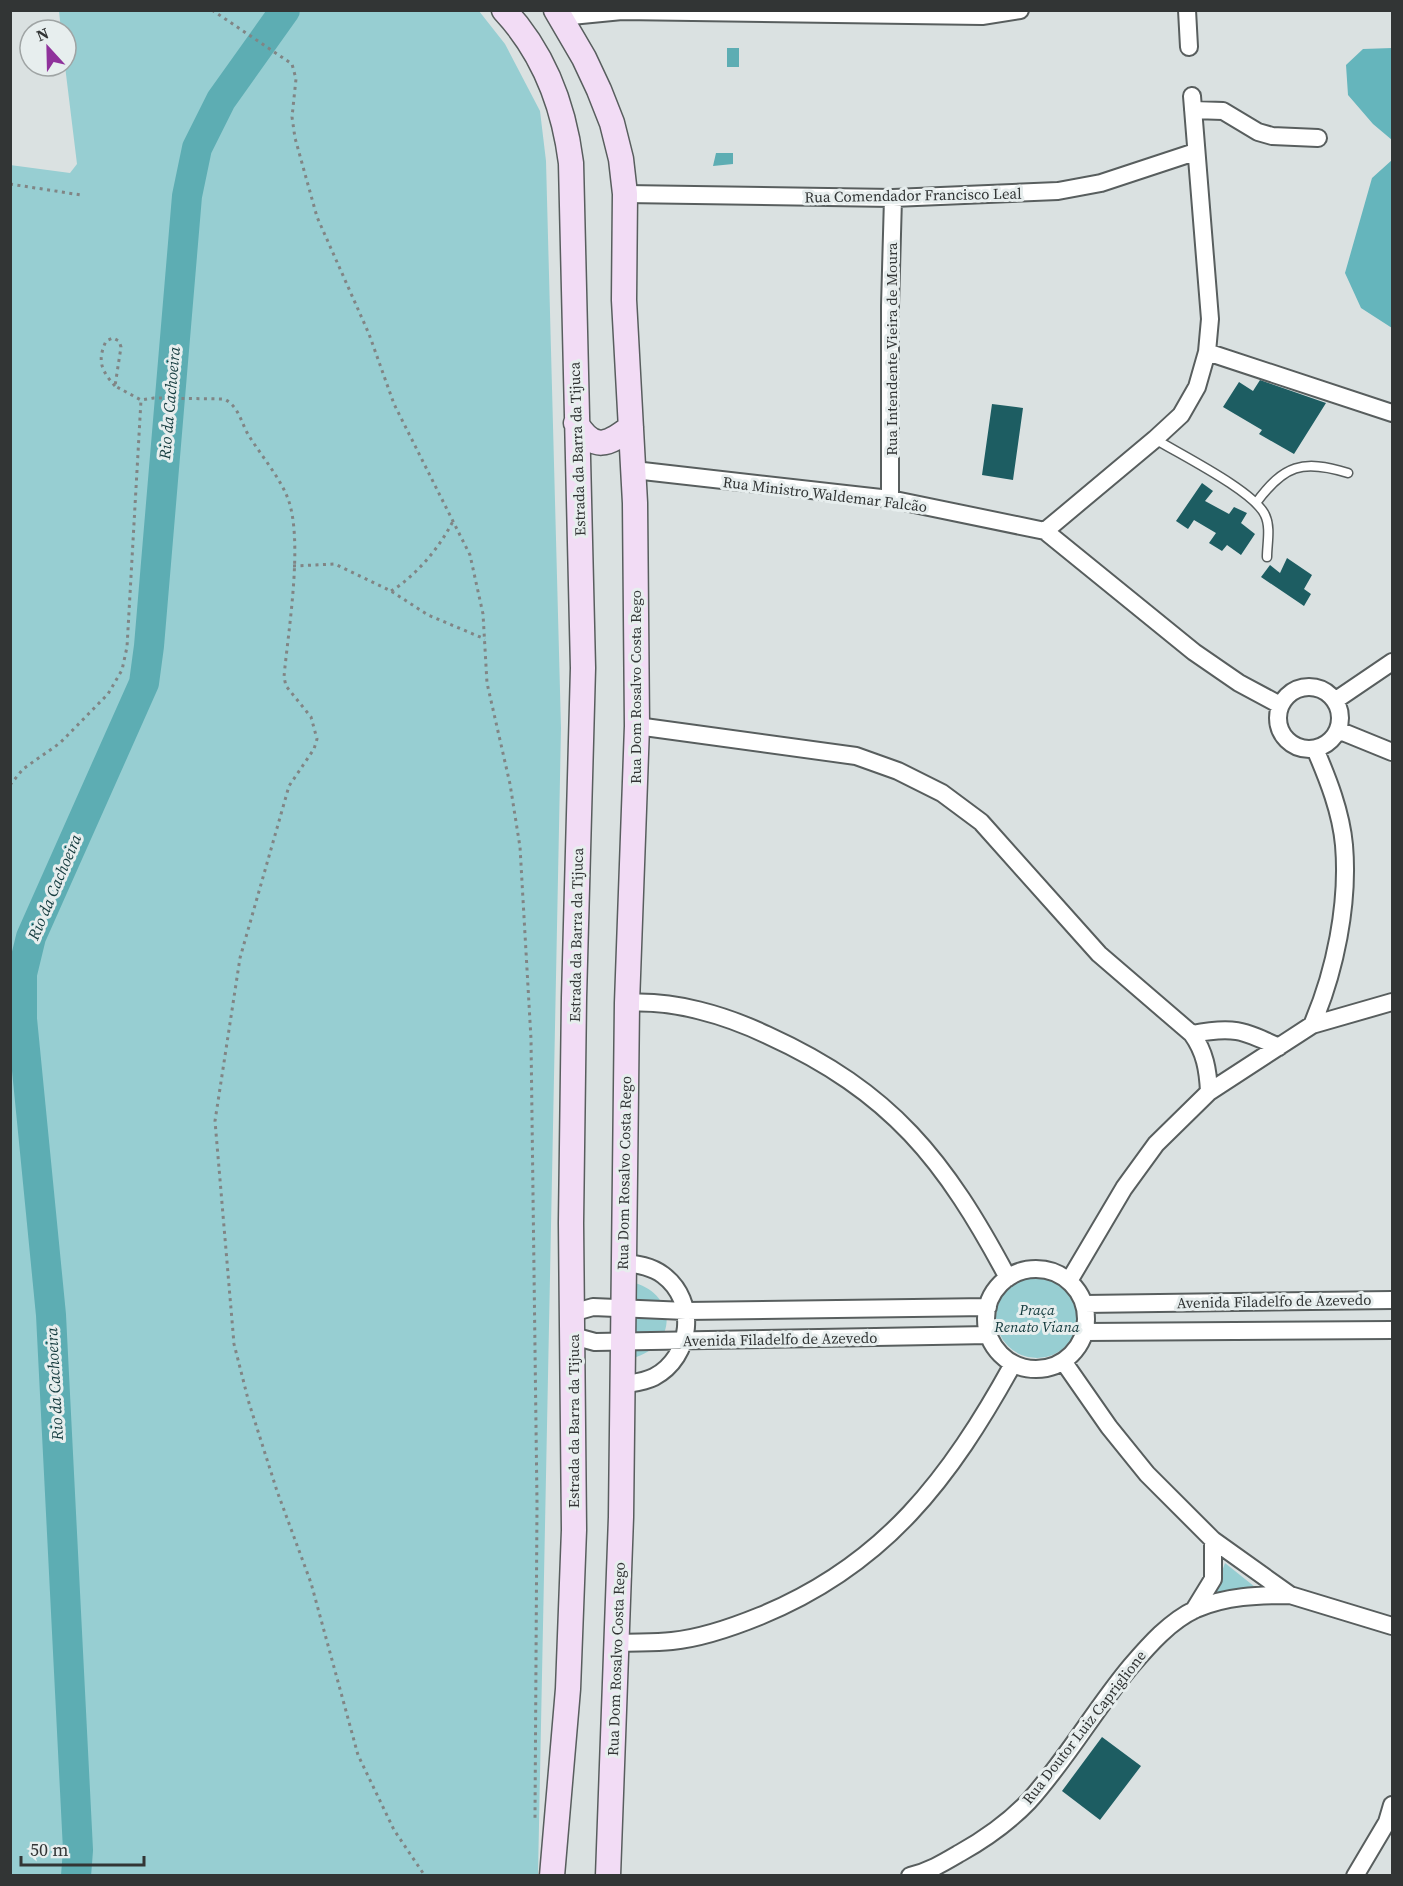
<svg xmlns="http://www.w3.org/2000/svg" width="1403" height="1886" viewBox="0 0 1403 1886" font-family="'Source Serif 4',serif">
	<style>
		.green { fill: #97ced2 }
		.forest { fill: #65b5bc }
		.water { fill: #5dadb3 }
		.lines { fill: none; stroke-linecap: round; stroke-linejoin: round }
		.river { stroke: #5dadb3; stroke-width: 30 }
		.building { fill: #1d5d62 }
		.service-casing { stroke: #585e5e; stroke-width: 11 }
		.minor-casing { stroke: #585e5e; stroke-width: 20 }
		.secondary-casing { stroke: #585e5e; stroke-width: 27 }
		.path { stroke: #808585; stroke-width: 3; stroke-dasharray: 3 4.5; stroke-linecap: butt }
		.service { stroke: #fff; stroke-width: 8 }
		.minor { stroke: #fff; stroke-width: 16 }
		.secondary { stroke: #f2dcf5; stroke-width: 24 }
		.labels { text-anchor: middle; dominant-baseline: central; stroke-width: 6; stroke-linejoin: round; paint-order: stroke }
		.street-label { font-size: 15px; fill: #323535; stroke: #e7eeee }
		.park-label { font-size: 15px; font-style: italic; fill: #11383b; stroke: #e7eeee }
		.water-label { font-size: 16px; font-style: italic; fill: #143b3e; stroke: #e7eeee }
	</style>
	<rect width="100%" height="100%" fill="#dae1e1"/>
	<!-- green -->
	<path class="green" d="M59 11H479L505 44 540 111 546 161 561 728 538 1875H11L10 165 70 173 77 164 65 66 66 30H61Z
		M996 1317a41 41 0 1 1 82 0a41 41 0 1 1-82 0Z
		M635 1283C678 1296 677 1346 633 1358Z
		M1225 1563 1255 1587 1213 1596Z"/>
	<!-- forest -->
	<path class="forest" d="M1392 48V140L1373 124 1348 95 1346 65 1363 49Z
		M1392 160V328L1361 308 1345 273 1372 178Z"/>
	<!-- water -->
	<path class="water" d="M727 48H739V67H727Z
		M716 153H733V164L713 166Z"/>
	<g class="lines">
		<!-- river -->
		<path class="river" d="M76 1876 78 1850 51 1315 22 1019V974L31 937 144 683 149 646 187 196 197 148 221 100 285 10"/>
	</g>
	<!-- building -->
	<path class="building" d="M1260 380 1326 403 1294 454 1259 434 1262 430 1223 407 1239 382 1253 391Z
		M992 404 1023 408 1013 480 982 475Z
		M1202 483 1213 491 1205 501 1229 514 1234 507 1247 513 1241 523 1255 534 1241 555 1227 545 1222 551 1209 543 1216 533 1194 520 1188 529 1176 521Z
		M1287 558 1312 575 1304 589 1311 594 1304 606 1261 577 1270 565 1280 573Z
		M1102 1737 1141 1766 1100 1820 1062 1791Z"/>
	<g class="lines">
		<!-- service casing -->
		<g class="service-casing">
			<path id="service" d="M1155 439C1181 455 1254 491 1265 515 1271 527 1267 544 1267 557
				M1256 503C1284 465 1302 459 1348 473"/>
		</g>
		<!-- minor casing -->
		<g class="minor-casing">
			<path id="minor" d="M1187 10 1189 47
				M561 17 622 11 982 16 1020 10
				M1193 110 1223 111 1258 132 1272 136 1318 138
				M625 194 893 198 1058 191 1101 183 1195 152
				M1207 352 1392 413
				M634 470 890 499 1045 531 1194 652 1239 683 1280 705
				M890 499V306L893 198
				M1045 531 1155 439 1181 415 1197 387 1207 352 1210 319 1192 96
				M1278 718a31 31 0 1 1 62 0a31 31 0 1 1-62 0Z
				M1336 700 1392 662
				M637 726 856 756 898 771 942 793 981 822 1099 954 1192 1034C1205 1052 1208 1070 1209 1092
				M1338 730 1392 752
				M627 1003C674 1000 725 1015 767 1035 892 1092 945 1160 1008 1278
				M1312 1025C1335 972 1349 904 1344 845 1341 812 1328 779 1315 749
				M1192 1034C1233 1026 1242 1030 1279 1047
				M986 1319a50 50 0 1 1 100 0a50 50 0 1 1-100 0Z
				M1069 1281 1124 1188 1156 1144 1209 1092 1312 1025 1392 1002
				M1084 1304 1392 1300
				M572 1313 593 1307 686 1311 988 1307
				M1084 1332 1392 1330
				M573 1336 595 1342 989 1335
				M1063 1361 1109 1427 1147 1474 1213 1540 1290 1595 1392 1626
				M622 1385C632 1383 644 1382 654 1377 692 1357 698 1301 663 1275 651 1266 637 1264 623 1263
				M1194 1610 1213 1579V1540
				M618 1643C636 1642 654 1643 672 1641 702 1638 733 1627 760 1616 885 1565 950 1478 1013 1364
				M910 1876C930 1871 943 1863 960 1853 985 1839 1009 1822 1029 1801 1067 1759 1095 1709 1131 1666 1149 1645 1170 1621 1196 1609 1226 1596 1258 1595 1290 1595
				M1355 1876 1387 1822 1392 1805"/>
		</g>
		<!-- secondary casing -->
		<g class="secondary-casing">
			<path id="secondary" d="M504 10C544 53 564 107 571 163L583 668 574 998 571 1223 574 1530 568 1689 552 1876
				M556 10 584 58 599 90 612 123 621 159 625 194 624 300 635 503 637 726 627 1003 621 1517 608 1876
				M576 423C594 452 608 445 631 427"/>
		</g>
		<!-- path -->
		<path class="path" d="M212 10 292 64 296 79 292 117 295 138 317 217 369 334 394 404 470 555 483 614 487 683 510 784 520 847 531 1039 537 1503 535 1818
			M10 184 81 195
			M115 386C101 370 97 361 106 341L113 338 119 341 121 347 115 386 141 400 154 398 224 399C239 406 241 423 249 436 261 455 277 474 286 494 305 534 288 631 284 677L286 686 311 717 317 739 314 749 289 786 240 958 215 1121 234 1344 249 1403 277 1491 311 1583 358 1755 394 1830 425 1876
			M293 566 335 564 391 591 428 615 485 639
			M391 591C416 576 441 546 454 519
			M10 785 23 769 60 743 108 694 122 670 127 647 141 400"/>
		<!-- service -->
		<use href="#service" class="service"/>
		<!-- minor -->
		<use href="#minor" class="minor"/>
		<!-- secondary -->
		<use href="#secondary" class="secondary"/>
	</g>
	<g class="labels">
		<!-- street labels -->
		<g class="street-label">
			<text transform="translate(913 195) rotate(-1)">Rua Comendador Francisco Leal</text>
			<text transform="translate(891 349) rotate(-90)">Rua Intendente Vieira de Moura</text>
			<text transform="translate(577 449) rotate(-92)">Estrada da Barra da Tijuca</text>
			<text transform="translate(825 494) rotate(7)">Rua Ministro Waldemar Falcão</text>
			<text transform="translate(635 687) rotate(-90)">Rua Dom Rosalvo Costa Rego</text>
			<text transform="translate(576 935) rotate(-89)">Estrada da Barra da Tijuca</text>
			<text transform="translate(624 1173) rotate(-89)">Rua Dom Rosalvo Costa Rego</text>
			<text transform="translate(1274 1301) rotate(-1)">Avenida Filadelfo de Azevedo</text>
			<text transform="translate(780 1339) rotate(-1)">Avenida Filadelfo de Azevedo</text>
			<text transform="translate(573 1421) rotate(-90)">Estrada da Barra da Tijuca</text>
			<text transform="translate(616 1659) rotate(-88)">Rua Dom Rosalvo Costa Rego</text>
			<text transform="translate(1084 1727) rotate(-52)">Rua Doutor Luiz Capriglione</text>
		</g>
		<!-- park labels -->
		<g class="park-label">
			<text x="1037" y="1309">Praça<tspan x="1037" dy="17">Renato Viana</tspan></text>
		</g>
		<!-- water labels -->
		<g class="water-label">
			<text transform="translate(169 403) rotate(-85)">Rio da Cachoeira</text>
			<text transform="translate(54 887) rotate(-67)">Rio da Cachoeira</text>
			<text transform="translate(54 1384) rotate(-93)">Rio da Cachoeira</text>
		</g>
	</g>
	<!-- border -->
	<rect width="1403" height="1886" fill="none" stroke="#323535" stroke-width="24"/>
	<!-- north arrow -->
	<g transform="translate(48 48) rotate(338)"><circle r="28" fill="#e7eeee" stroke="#9fa4a4" stroke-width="1.5"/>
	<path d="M0-4.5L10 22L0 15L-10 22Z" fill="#8f329b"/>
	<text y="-9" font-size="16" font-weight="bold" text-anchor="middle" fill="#323535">N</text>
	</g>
	<!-- scale -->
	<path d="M21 1856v9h123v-9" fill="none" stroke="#323535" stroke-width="3"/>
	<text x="30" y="1856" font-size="18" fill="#323535" stroke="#e7eeee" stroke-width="4.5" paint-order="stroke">50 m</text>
</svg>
